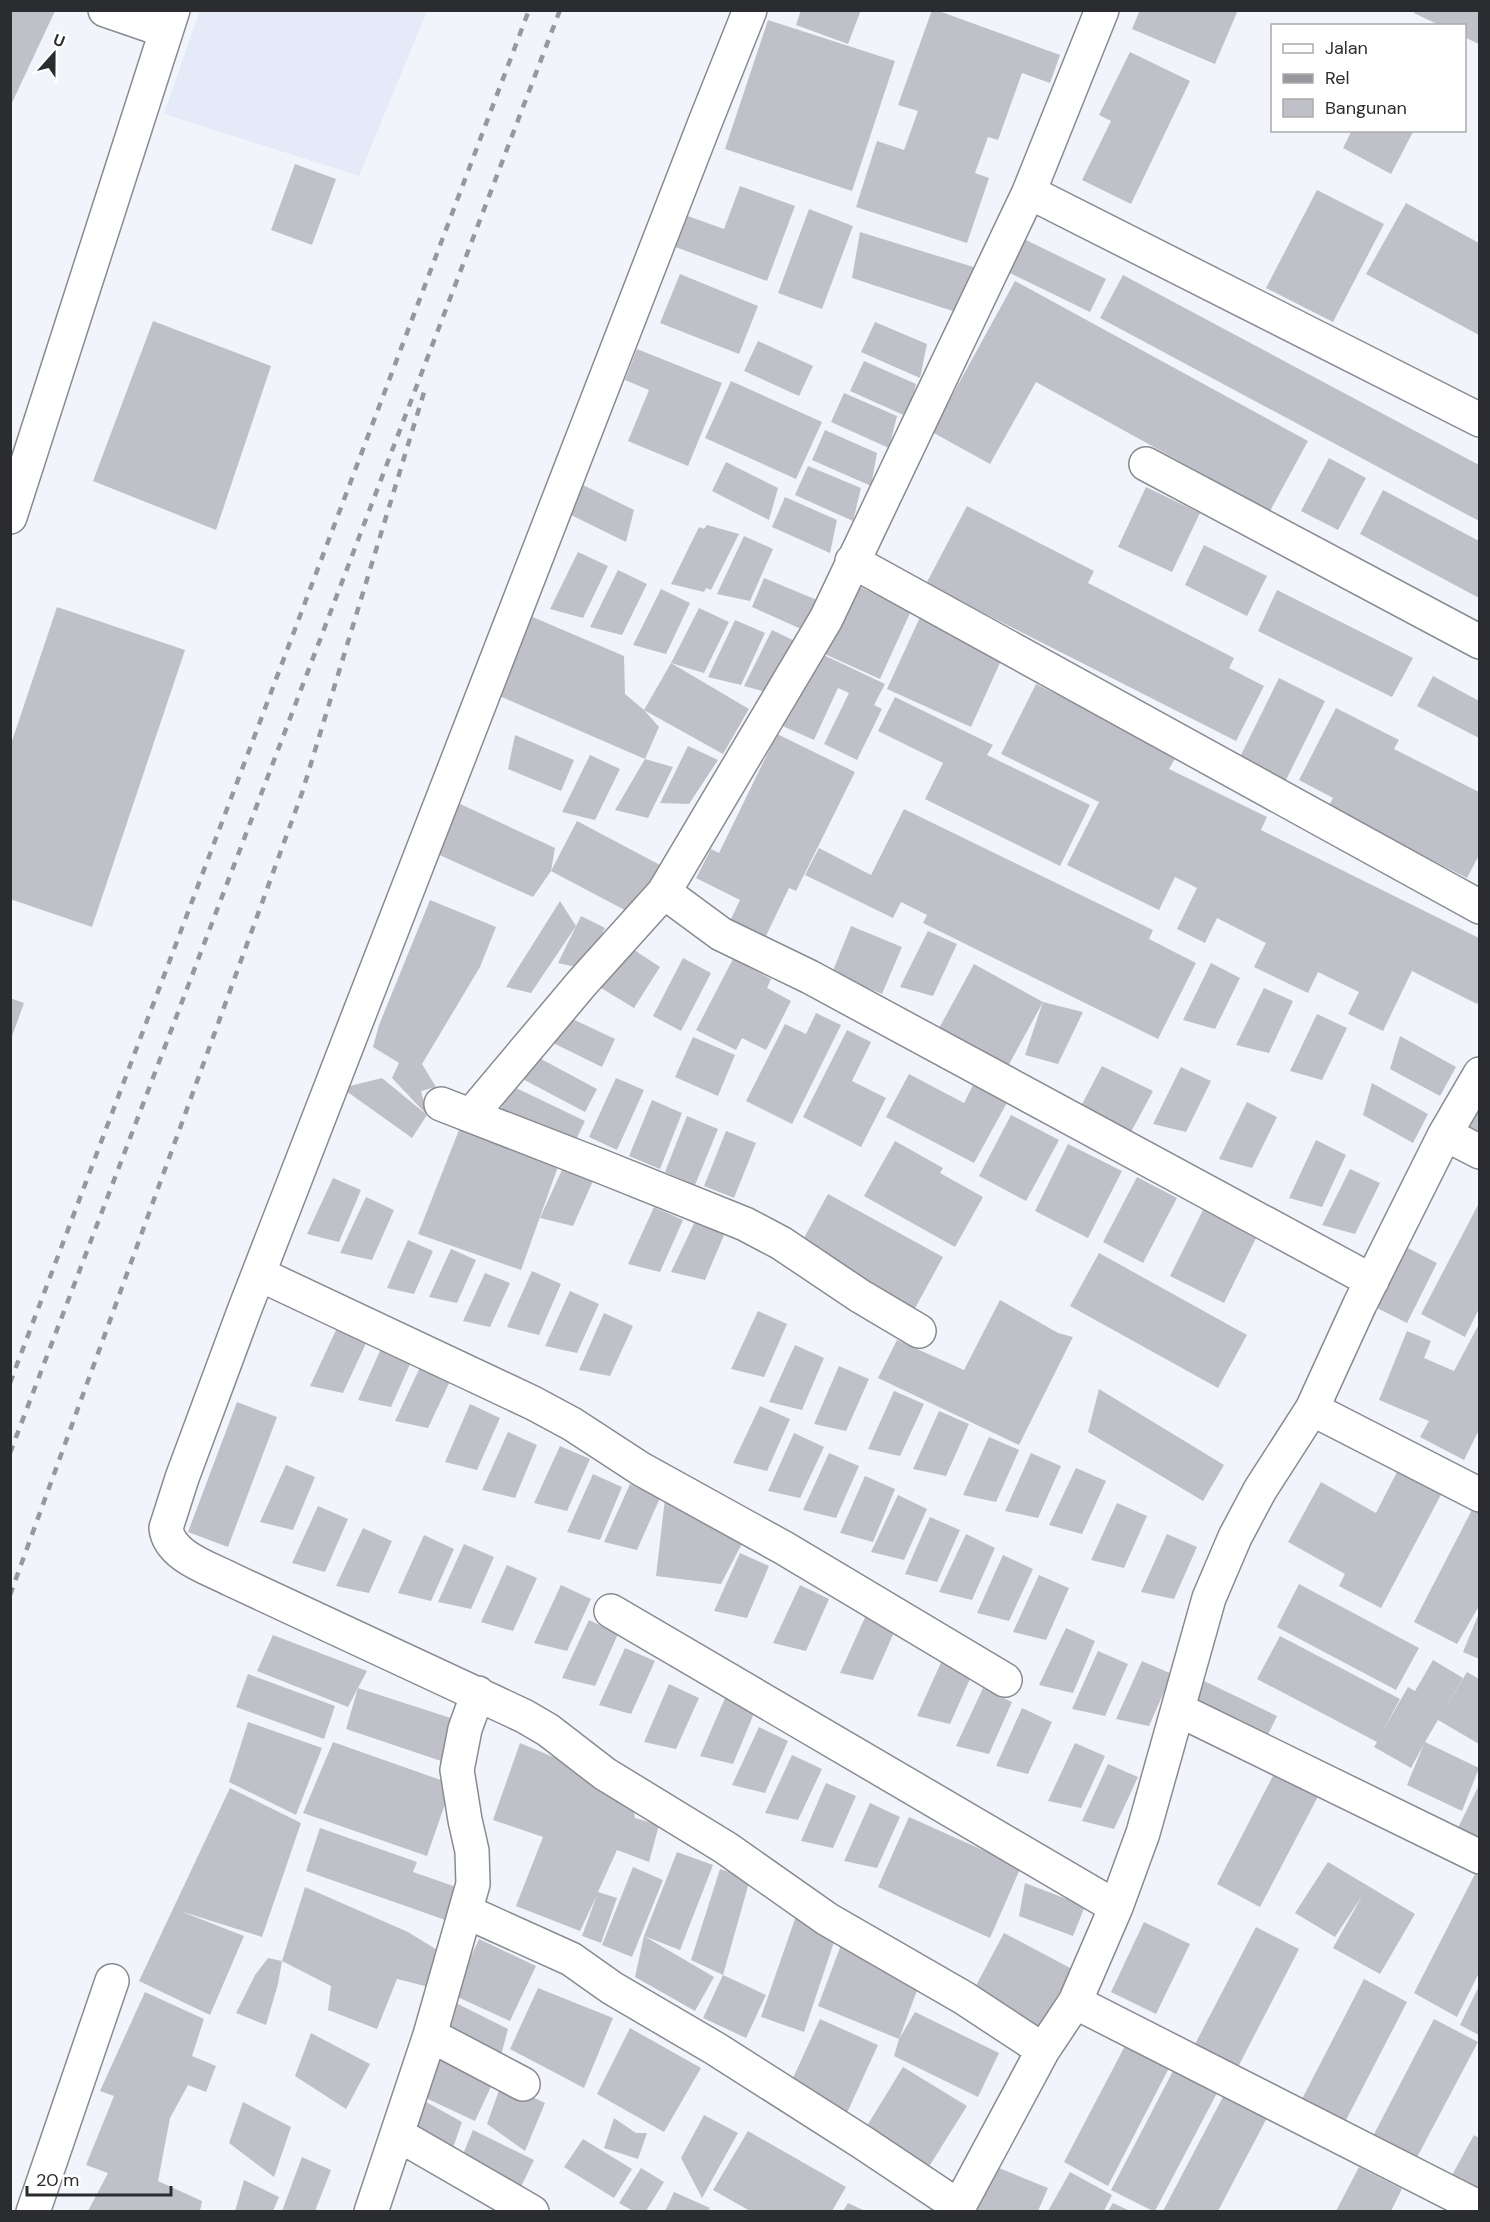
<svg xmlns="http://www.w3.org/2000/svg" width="1490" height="2222" viewBox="0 0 1490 2222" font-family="'DM Sans',sans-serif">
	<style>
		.built { fill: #e4eaf8 }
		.building { fill: #c0c1c8 }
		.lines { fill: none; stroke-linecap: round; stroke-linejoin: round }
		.minor-casing { stroke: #888b91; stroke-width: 36 }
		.minor { stroke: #fff; stroke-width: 33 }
		.rail { stroke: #96989d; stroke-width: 4.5; stroke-dasharray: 8 8; stroke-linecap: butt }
	</style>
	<rect width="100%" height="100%" fill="#f1f4fb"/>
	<!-- built -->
	<path class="built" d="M200 10 427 11 359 176 164 114Z"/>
	<!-- building -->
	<path class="building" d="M10 10 55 11 10 107Z
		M801 10H861L848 44 796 25Z
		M932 10H936L1060 55 1050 83 1022 73 998 140 988 137 975 173 989 178 967 243 856 207 877 141 904 150 918 111 898 105Z
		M1140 10H1238L1215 64 1132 29Z
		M1415 10H1479V44L1464 37V26H1441L1414 13Z
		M768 20 895 61 852 191 725 149Z
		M1130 52 1190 81 1131 204 1082 180 1111 121 1099 115Z
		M1352 130H1414L1391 174 1343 148Z
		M295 164 336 179 312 245 271 230Z
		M740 186 795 206 767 281 670 245 682 214 724 229Z
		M1317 190 1384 224 1333 322 1266 288Z
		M1406 203 1479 243V335L1366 274Z
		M809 209 853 226 822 309 778 293Z
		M860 232 980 269 965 315 852 278Z
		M1024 239 1106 279 1090 312 1008 272Z
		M680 274 758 306 739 354 660 323Z
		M1123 275 1479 465V521L1100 318Z
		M1015 281 1308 441 1270 511 1036 382 990 464 932 432Z
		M153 321 271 366 216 530 93 481Z
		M875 322 927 344 920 378 861 352Z
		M758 341 813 366 799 396 744 371Z
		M637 349 722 383 688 466 628 441 649 390 625 380Z
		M864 361 916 384 908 417 850 391Z
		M731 381 822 422 796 479 705 438Z
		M844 393 897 416 889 448 831 422Z
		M825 430 877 453 871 486 812 460Z
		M1329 458 1366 478 1338 530 1301 511Z
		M726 462 778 488 769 520 712 491Z
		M808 466 861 488 853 521 795 495Z
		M583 485 634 510 626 542 569 514Z
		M1146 487 1200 513 1172 572 1118 547Z
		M1383 490 1479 541V598L1360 534Z
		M785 497 837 520 830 553 772 527Z
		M967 506 1094 571 1088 583 1234 658 1229 668 1264 686 1236 741 926 584Z
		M707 525 739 534 711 590 706 588 704 592 671 584 699 527 704 529Z
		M744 536 773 549 750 601 717 594Z
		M1204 545 1267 576 1247 616 1185 585Z
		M578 552 608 566 583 618 550 609Z
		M618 570 647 584 622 635 590 627Z
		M764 578 817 600 810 633 752 607Z
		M850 582 911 611 880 679 818 651Z
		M661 589 690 603 666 654 633 645Z
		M1277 590 1413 658 1392 697 1258 631Z
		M57 607 185 650 92 927 10 899V747Z
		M699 608 729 622 704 673 671 663Z
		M528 615 624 656 625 694 644 710 659 727 645 759 495 694Z
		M921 615 1004 654 971 727 887 689Z
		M735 620 765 633 741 685 708 677Z
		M772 630 801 644 777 695 744 686Z
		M813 650 885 684 874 705 882 709 857 760 824 744 849 693 838 688 814 740 778 724Z
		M671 663 749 709 723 754 644 710Z
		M1433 676 1479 701V738L1417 706Z
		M1279 678 1325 701 1284 784 1238 761Z
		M1036 684 1177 755 1169 769 1267 817 1261 830 1479 938V999L1477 1004 1412 971 1383 1031 1348 1014 1359 992 1318 972 1308 993 1254 967 1266 943 1217 918 1205 943 1177 929 1197 888 1175 877 1159 910 1067 865 1099 802 1001 754Z
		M895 697 993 745 987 755 1090 805 1060 866 925 799 943 763 878 731Z
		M1336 708 1399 740 1394 749 1479 792V855L1467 878 1328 807 1333 798 1299 780Z
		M777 734 855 772 796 891 789 888 765 938 730 921 740 900 696 878 711 849 719 853Z
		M515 735 574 760 561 791 508 769Z
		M688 746 718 760 689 804 660 803Z
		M590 755 620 769 595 820 562 812Z
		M645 759 673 767 648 818 615 810Z
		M458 803 555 848 551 871 577 821 660 865 634 915 551 871 533 897 435 853Z
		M904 809 1153 930 1149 939 1196 963 1158 1039 923 923 927 915 901 902 893 918 805 875 819 848 871 875Z
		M430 900 496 927 480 967 422 1064 436 1087 421 1091 427 1115 412 1138 342 1088 382 1078 427 1115 392 1078 399 1063 373 1047 379 1025Z
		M560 901 576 926 531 993 506 987Z
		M581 916 605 928 585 969 558 963Z
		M851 926 902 947 882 994 832 973Z
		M928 931 957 944 933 996 900 987Z
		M628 946 660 967 634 1008 601 988Z
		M683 958 711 973 681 1031 653 1016Z
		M733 959 771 979 767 988 791 1001 766 1050 742 1038 736 1050 696 1030Z
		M1211 963 1240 978 1215 1029 1183 1020Z
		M974 964 1043 1002 1083 1012 1058 1064 1025 1055 1043 1002 1006 1070 937 1032Z
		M1264 988 1293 1001 1269 1053 1236 1045Z
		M10 998 24 1003 11 1039H10Z
		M816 1013 841 1025 792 1124 746 1101 785 1024 806 1034Z
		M1317 1014 1347 1028 1322 1080 1290 1071Z
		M564 1015 615 1039 602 1067 551 1042Z
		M847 1030 871 1042 852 1081 886 1098 861 1147 803 1117Z
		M1400 1036 1456 1067 1440 1096 1390 1069Z
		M693 1037 735 1055 718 1096 675 1077Z
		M530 1053 597 1089 585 1112 517 1076Z
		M1102 1066 1153 1091 1131 1132 1081 1106Z
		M1181 1067 1211 1081 1186 1132 1153 1124Z
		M909 1074 964 1103 975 1081 1009 1099 974 1163 886 1117Z
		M616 1078 644 1090 617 1150 589 1137Z
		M1372 1083 1428 1114 1413 1143 1363 1115Z
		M512 1086 585 1121 573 1146 500 1111Z
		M652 1100 682 1113 660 1169 629 1156Z
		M1247 1102 1277 1117 1252 1168 1219 1159Z
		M1479 1105V1135L1467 1128Z
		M1011 1115 1059 1140 1026 1201 979 1176Z
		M687 1116 718 1129 695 1185 665 1172Z
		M459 1130 560 1161 521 1270 418 1234Z
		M726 1131 756 1143 734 1198 704 1186Z
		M1316 1140 1346 1155 1322 1207 1289 1198Z
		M895 1141 943 1168 940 1173 983 1197 955 1247 864 1196Z
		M1068 1144 1122 1171 1088 1238 1035 1211Z
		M566 1161 596 1174 573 1226 540 1218Z
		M1350 1169 1380 1183 1355 1234 1322 1225Z
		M1137 1177 1177 1198 1143 1263 1103 1242Z
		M333 1178 361 1190 339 1242 307 1234Z
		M828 1194 943 1257 914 1310 799 1247Z
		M366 1197 394 1210 372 1260 340 1253Z
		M1479 1203V1309L1465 1337 1421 1314Z
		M1205 1206 1259 1232 1224 1303 1170 1276Z
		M654 1207 683 1220 660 1272 628 1264Z
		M698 1215 727 1228 705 1280 671 1272Z
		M408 1240 433 1251 414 1294 387 1288Z
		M1400 1244 1437 1263 1407 1323 1369 1304Z
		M451 1249 476 1260 457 1303 429 1297Z
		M1099 1253 1247 1335 1218 1388 1070 1306Z
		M532 1271 561 1284 539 1335 507 1327Z
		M485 1273 510 1283 490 1327 463 1321Z
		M570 1291 599 1304 577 1353 545 1346Z
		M1000 1300 1058 1333 1073 1337 1019 1445 878 1378 897 1340 964 1370Z
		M758 1311 787 1324 764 1377 731 1369Z
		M604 1313 633 1326 610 1376 579 1370Z
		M1479 1324V1430L1464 1460 1420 1437 1429 1421 1379 1400 1407 1331 1431 1341 1424 1358 1454 1371Z
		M337 1328 367 1341 343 1393 310 1386Z
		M384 1342 414 1355 391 1407 358 1400Z
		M795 1345 824 1358 802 1410 769 1402Z
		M422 1363 452 1377 428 1428 395 1421Z
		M839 1366 869 1379 846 1431 814 1424Z
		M1099 1389 1224 1465 1203 1501 1088 1432Z
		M894 1391 924 1404 900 1456 868 1449Z
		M237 1402 277 1417 228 1547 188 1532Z
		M470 1404 500 1418 477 1470 445 1462Z
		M760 1406 790 1419 767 1471 733 1463Z
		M939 1411 969 1424 946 1476 913 1469Z
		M508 1432 537 1445 515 1498 482 1490Z
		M794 1433 824 1447 800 1498 768 1491Z
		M989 1437 1019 1450 996 1502 963 1495Z
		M560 1446 590 1459 567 1511 534 1503Z
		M829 1453 859 1466 836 1518 803 1510Z
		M1031 1453 1061 1466 1038 1518 1005 1511Z
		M286 1465 315 1477 293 1530 260 1522Z
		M1400 1466 1444 1489 1381 1608 1339 1586 1345 1574 1288 1542 1321 1482 1376 1513Z
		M1076 1468 1106 1481 1082 1534 1049 1525Z
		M593 1474 622 1487 600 1540 567 1532Z
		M865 1476 895 1489 873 1542 840 1533Z
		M630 1484 660 1498 637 1550 604 1542Z
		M666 1490 748 1532 721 1584 656 1576Z
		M898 1495 927 1509 904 1560 871 1552Z
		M1476 1502 1479 1504V1606L1457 1644 1414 1622Z
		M1117 1503 1147 1516 1124 1568 1091 1560Z
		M318 1506 348 1519 325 1572 292 1563Z
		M930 1517 960 1530 937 1582 905 1574Z
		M363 1528 392 1541 369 1593 336 1586Z
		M966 1534 995 1548 972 1600 939 1592Z
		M1167 1534 1197 1547 1174 1599 1141 1592Z
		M424 1535 454 1549 431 1601 398 1593Z
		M464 1544 494 1557 471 1609 438 1602Z
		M740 1553 769 1566 747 1618 714 1611Z
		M1003 1555 1033 1569 1009 1621 977 1613Z
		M507 1565 537 1578 513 1631 481 1622Z
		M1039 1575 1069 1588 1046 1640 1013 1632Z
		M1299 1584 1419 1648 1396 1690 1277 1627Z
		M561 1585 591 1599 567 1651 534 1643Z
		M800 1585 829 1599 806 1651 773 1643Z
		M1479 1613V1659L1463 1652Z
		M866 1615 896 1628 873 1680 840 1673Z
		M589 1620 618 1634 595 1686 562 1678Z
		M1066 1628 1095 1641 1073 1693 1039 1685Z
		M273 1635 367 1671 358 1688 460 1721 447 1763 346 1729 358 1688 348 1707 257 1671Z
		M1280 1636 1400 1699 1381 1734 1408 1687 1415 1691 1433 1660 1463 1678 1441 1715 1467 1672 1479 1679V1744L1438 1720 1425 1742 1479 1768 1462 1811 1407 1785 1424 1744 1411 1768 1374 1747 1377 1742 1257 1679Z
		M625 1648 655 1661 631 1714 599 1705Z
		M1098 1651 1128 1664 1105 1716 1072 1709Z
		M943 1658 973 1672 950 1724 917 1716Z
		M1142 1661 1172 1674 1149 1726 1116 1719Z
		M248 1674 335 1706 324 1739 236 1707Z
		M1202 1680 1277 1716 1263 1745 1187 1709Z
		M669 1684 699 1698 676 1749 644 1742Z
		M983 1688 1012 1702 989 1754 956 1746Z
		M725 1698 755 1711 733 1764 700 1756Z
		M1022 1708 1052 1722 1028 1774 996 1766Z
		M248 1722 322 1748 296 1815 229 1782Z
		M759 1727 788 1741 765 1793 732 1785Z
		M333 1742 452 1784 427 1856 303 1813Z
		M520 1743 558 1759 593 1777 633 1807 635 1818 659 1825 649 1862 617 1850 598 1892 617 1898 601 1943 582 1936 597 1895 580 1931 516 1906 543 1837 493 1820Z
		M1075 1743 1105 1756 1081 1808 1048 1801Z
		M792 1755 822 1769 798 1820 765 1813Z
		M1108 1764 1138 1777 1114 1829 1082 1821Z
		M1279 1764 1323 1787 1260 1907 1217 1884Z
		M826 1783 856 1796 833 1848 801 1841Z
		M1479 1785V1846L1455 1834Z
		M230 1788 301 1823 262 1937 180 1911 244 1936 210 2015 139 1981Z
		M870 1803 900 1817 877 1868 844 1861Z
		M909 1817 1021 1867 990 1938 878 1887Z
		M320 1828 417 1862 413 1872 462 1889 451 1922 306 1871Z
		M677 1852 713 1865 680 1950 644 1936Z
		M1328 1862 1415 1914 1380 1974 1333 1948 1362 1896 1335 1937 1295 1913Z
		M633 1867 663 1880 632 1957 602 1945Z
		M720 1869 750 1879 723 1975 691 1960Z
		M1475 1874 1479 1876V1973L1457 2017 1414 1993Z
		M1025 1883 1085 1906 1073 1936 1019 1916Z
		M305 1887 408 1932 442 1953 429 1987 397 1979 377 2029 328 2010 331 1986 282 1961Z
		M796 1916 838 1930 804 2032 761 2017Z
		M1144 1922 1190 1944 1156 2014 1111 1992Z
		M1256 1927 1299 1949 1237 2069 1194 2046Z
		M1004 1933 1072 1969 1039 2031 971 1995Z
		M644 1936 714 1977 695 2011 635 1977Z
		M479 1939 536 1966 510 2021 453 1995Z
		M841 1945 922 1977 899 2039 915 2012 999 2053 978 2097 894 2056 899 2039 818 2006Z
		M268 1958 282 1961 278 1984 266 2025 236 2013 255 1975Z
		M723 1975 766 1995 746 2038 703 2018Z
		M1364 1979 1407 2002 1345 2122 1302 2099Z
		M1479 1986V2035L1460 2025Z
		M538 1988 613 2018 584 2088 510 2049Z
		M145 1992 204 2019 192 2056 216 2066 206 2092 188 2085 170 2118 158 2181 202 2201 200 2211H88L108 2173 86 2165 114 2096 100 2091Z
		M450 2000 508 2029 500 2059 438 2029Z
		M820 2019 878 2045 846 2115 788 2089Z
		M1434 2019 1478 2042 1415 2161 1372 2138Z
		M630 2028 701 2068 664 2132 597 2094Z
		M311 2033 370 2064 346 2109 295 2076Z
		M1126 2044 1170 2066 1108 2186 1064 2162Z
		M434 2051 495 2078 475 2121 415 2093Z
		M903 2067 967 2106 925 2173 862 2134Z
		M1173 2071 1217 2093 1155 2211H1153L1111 2190Z
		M502 2082 545 2103 525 2151 487 2124Z
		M1225 2093 1268 2116 1218 2211H1163Z
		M419 2098 462 2122 449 2159 406 2137Z
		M243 2102 291 2127 274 2177 229 2143Z
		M704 2115 738 2133 702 2198 681 2158Z
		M614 2118 636 2133H647L638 2159 604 2148Z
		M473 2130 534 2160 515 2199 461 2159Z
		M748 2131 846 2187 832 2211H750L713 2190Z
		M1474 2135 1479 2138V2192L1451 2177Z
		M583 2139 632 2169 614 2198 564 2167Z
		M302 2157 331 2170 315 2211H282Z
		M994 2166 1048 2188 1038 2211H975Z
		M1359 2167 1402 2189 1391 2211H1336Z
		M641 2168 664 2182 646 2211H633L619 2203Z
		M1070 2172 1112 2195 1104 2211H1048Z
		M244 2180 279 2197 273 2211H235Z
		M674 2192 710 2208 707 2211H665Z
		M848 2203 865 2211H843Z
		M1113 2203 1130 2211H1108Z"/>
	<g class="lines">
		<!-- minor casing -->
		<g class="minor-casing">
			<path id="minor" d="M105 10 166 31
				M750 10 706 120 244 1311 182 1478 166 1528C169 1556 209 1568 230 1579L524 1716 548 1730 605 1774 726 1848 827 1919 964 1998 1043 2050
				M1029 192 1102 10
				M1146 464 1480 642
				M10 517 173 10
				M852 561 1480 907
				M664 892 721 934 810 977 1372 1281
				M441 1104 603 1167 745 1224 781 1243 860 1296 919 1331
				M471 1115 582 983 664 892 826 619 1029 192 1480 420
				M1445 1134 1480 1152
				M259 1274 533 1403 572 1424 641 1469 784 1548 1005 1680
				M1312 1409 1480 1495
				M611 1611 1116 1907
				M1179 1710 1480 1857
				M467 1912 571 1959 612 1988 716 2049 862 2142 958 2206
				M1075 2002 1480 2208
				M430 2035 523 2084
				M397 2134 532 2212
				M33 2212 112 1981
				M371 2212 430 2035 473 1884 472 1851 465 1820 457 1770 465 1729 478 1693
				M956 2212 1043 2050 1075 2002 1116 1907 1143 1833 1209 1598 1235 1537 1260 1490 1312 1409 1360 1304 1445 1134 1480 1074"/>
		</g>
		<!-- minor -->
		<use href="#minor" class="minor"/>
		<!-- rail -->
		<path class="rail" d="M10 1383 529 10
			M10 1453 560 10
			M10 1595 302 793 425 389"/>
	</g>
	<!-- border -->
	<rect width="1490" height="2222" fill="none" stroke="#2b2c2f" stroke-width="24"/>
	<!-- legend -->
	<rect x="1271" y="24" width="195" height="108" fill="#ffffff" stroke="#aaabac" stroke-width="1.5"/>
	<rect x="1283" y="44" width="30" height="9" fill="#ffffff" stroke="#aaabac" stroke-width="1.5"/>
	<text x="1325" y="54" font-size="18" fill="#2b2c2f">Jalan</text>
	<rect x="1283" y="74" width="30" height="9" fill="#96989d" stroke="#aaabac" stroke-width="1.5"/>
	<text x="1325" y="84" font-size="18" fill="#2b2c2f">Rel</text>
	<rect x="1283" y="99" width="30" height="18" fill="#c0c1c8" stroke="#aaabac" stroke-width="1.5"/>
	<text x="1325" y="114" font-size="18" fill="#2b2c2f">Bangunan</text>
	<!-- north arrow -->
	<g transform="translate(54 54) rotate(21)" stroke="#ffffff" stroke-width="4.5" paint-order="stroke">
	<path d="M0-4.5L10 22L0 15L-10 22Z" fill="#2b2c2f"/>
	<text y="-9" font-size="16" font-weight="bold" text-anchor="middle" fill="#2b2c2f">U</text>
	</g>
	<!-- scale -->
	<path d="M27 2186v9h144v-9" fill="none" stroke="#2b2c2f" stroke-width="3"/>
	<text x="36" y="2186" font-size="18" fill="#2b2c2f" stroke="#ffffff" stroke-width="4.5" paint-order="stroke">20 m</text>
</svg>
